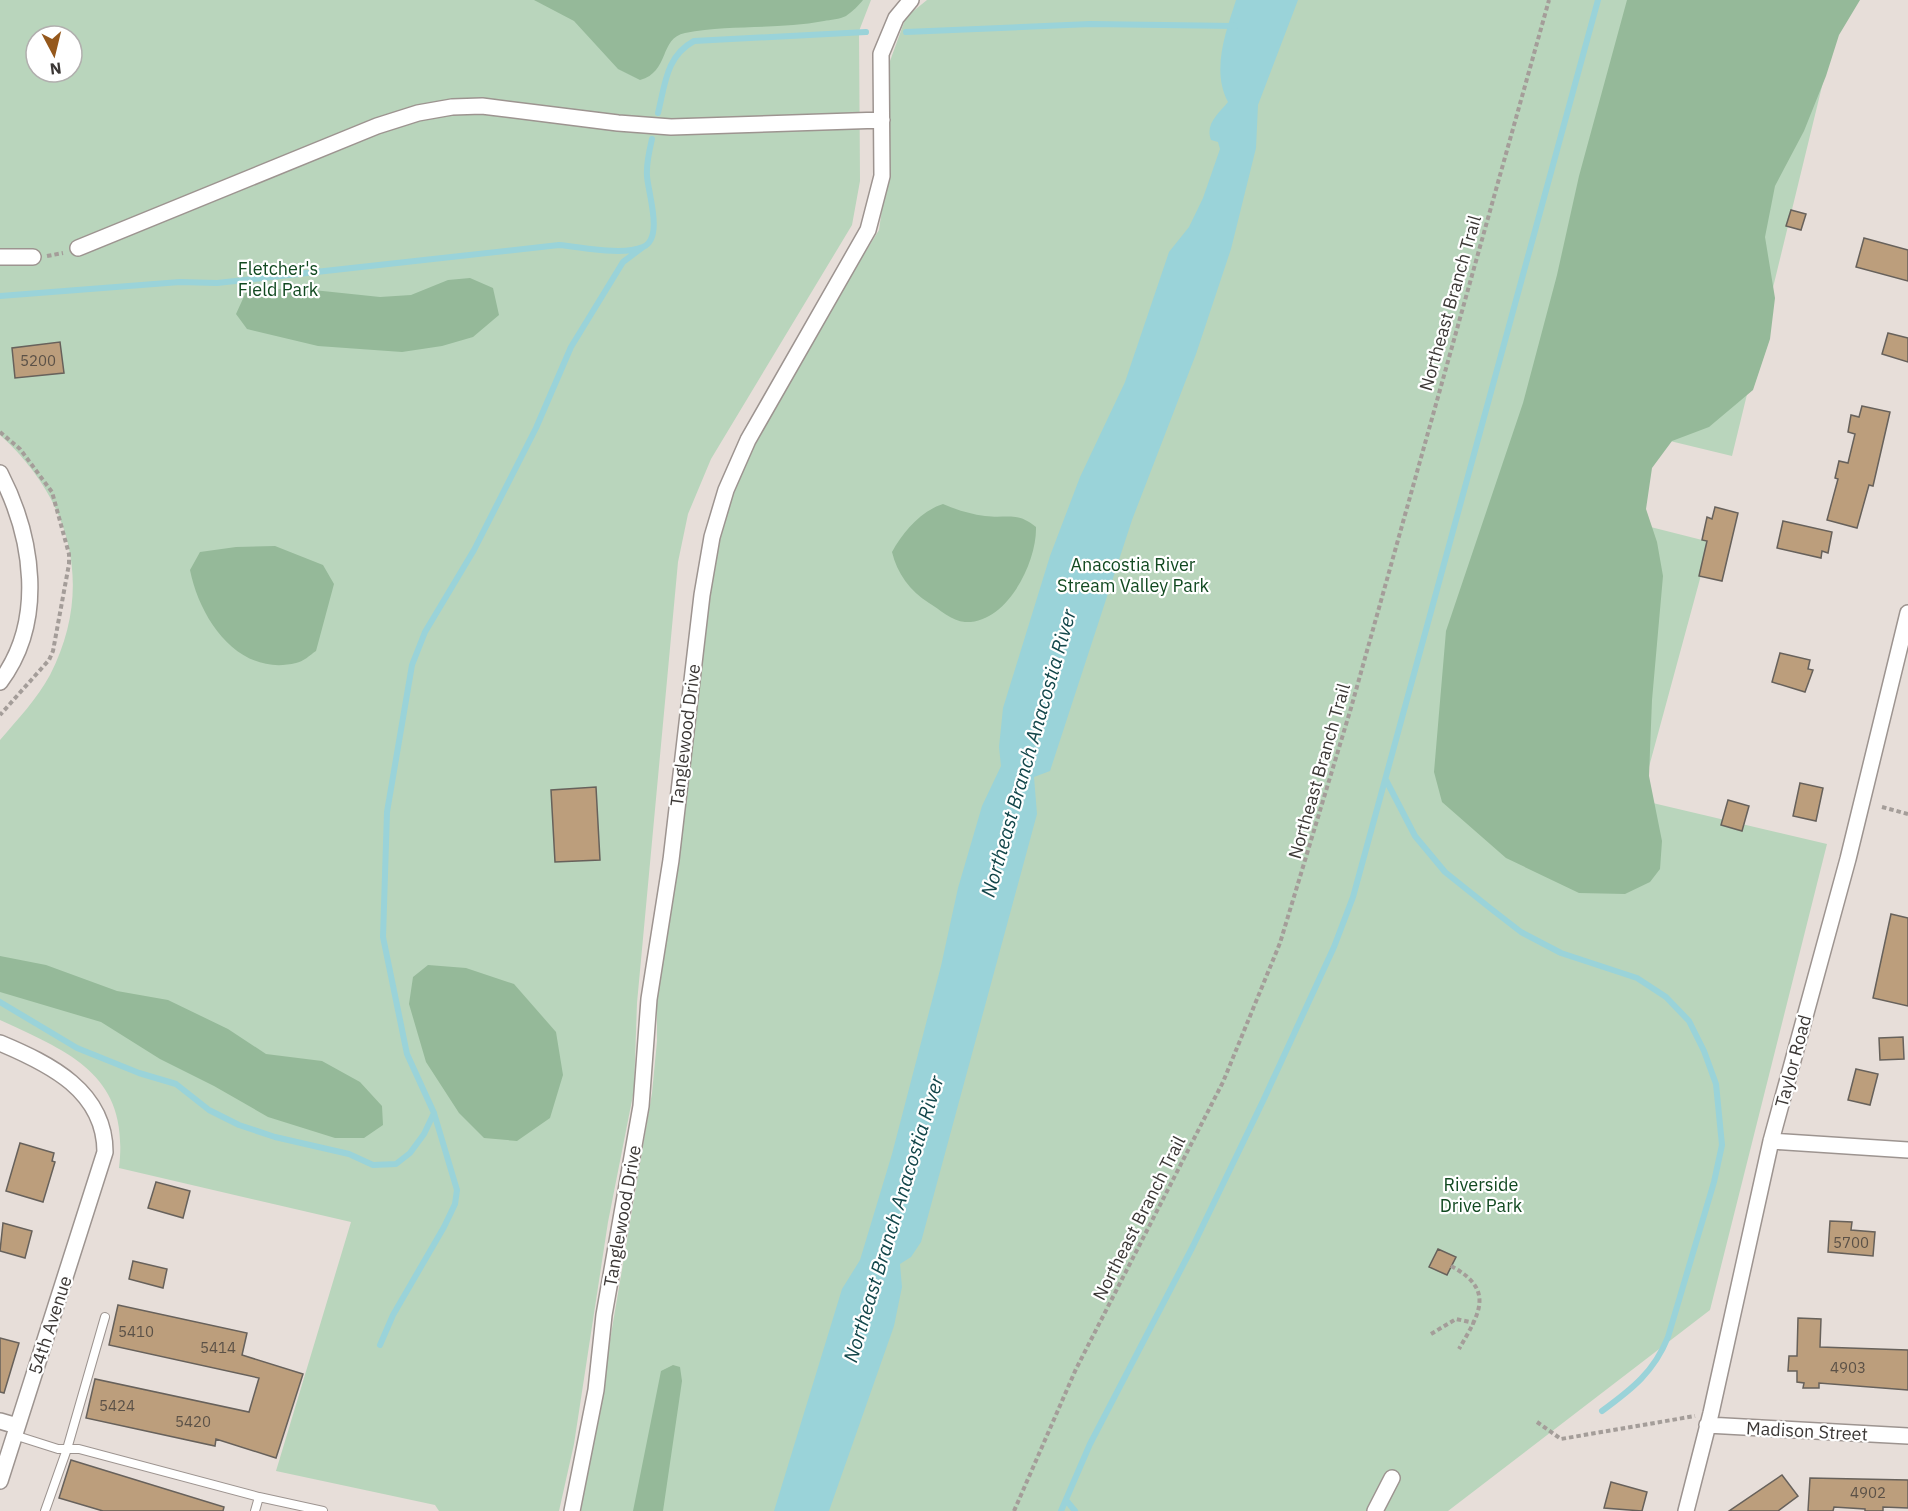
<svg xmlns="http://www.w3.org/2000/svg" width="1908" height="1511" viewBox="0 0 1908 1511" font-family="'IBM Plex Sans',sans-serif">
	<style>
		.green { fill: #b9d5bc; fill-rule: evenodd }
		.forest { fill: #95b999 }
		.water { fill: #9ad3d9 }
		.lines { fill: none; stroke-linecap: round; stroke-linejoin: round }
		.stream { stroke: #9ad3d9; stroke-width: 6 }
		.building { fill: #bc9e7c; stroke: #67615b; stroke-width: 1.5 }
		.lane-casing { stroke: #9d9490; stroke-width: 10 }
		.street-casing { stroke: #9d9490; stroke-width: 18 }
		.path { stroke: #a49d99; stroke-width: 4; stroke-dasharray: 4.5 3; stroke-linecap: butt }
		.lane { stroke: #fff; stroke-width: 8 }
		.street { stroke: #fff; stroke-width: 15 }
		.labels { text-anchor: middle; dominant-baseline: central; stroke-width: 4.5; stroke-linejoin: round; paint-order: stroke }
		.number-label { font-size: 15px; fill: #5b5147 }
		.park-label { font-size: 18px; fill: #114920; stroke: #fff }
		.street-label { font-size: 18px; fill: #3b3735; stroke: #fff }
		.water-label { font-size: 20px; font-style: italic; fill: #12464a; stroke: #fff }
	</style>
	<rect width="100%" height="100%" fill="#e7ded9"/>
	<!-- green -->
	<path class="green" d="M0 0H871L859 31 860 181 852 225 711 459 688 514 678 562 637 1003 634 1090 608 1222 574 1444 559 1511H439L435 1505 276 1471 351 1222 119 1168C130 1075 71 1053 0 1020V740C18 719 37 699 50 675 95 587 71 499 0 435ZM36 36H72V72H36Z
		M927 0H1843L1732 456 1542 410 1520 494 1710 542 1640 800 1827 844 1710 1310 1448 1511H581L652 1093 657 1041V992L704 580 722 516 744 462 841 291 879 230 889 160 890 61 906 17Z"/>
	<!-- forest -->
	<path class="forest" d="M534 0H863C859 5 852 12 846 16 840 19 830 20 824 21 778 30 731 24 685 33 659 38 670 72 640 80L618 69 574 21Z
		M1627 0H1860L1839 35 1826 76 1804 131 1775 186 1765 237 1775 298 1770 339 1753 390 1709 427 1672 441 1652 468 1646 509 1657 542 1663 576 1652 700 1649 776 1662 841 1660 869 1650 882 1625 894 1579 893 1506 858 1442 802 1434 772 1446 631 1523 403 1557 275 1579 176Z
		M470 278 493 288 499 315 473 337 442 346 402 352 318 346 247 329 236 314 246 292 294 288 380 297 411 295 448 280Z
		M943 504C957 510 970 514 985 516 1008 519 1016 511 1036 527 1037 562 1007 624 965 622 952 621 939 609 929 603 910 591 897 573 892 552 903 532 921 511 943 504Z
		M275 546 323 565 334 584 316 651C310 655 303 662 296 663 239 677 200 620 190 570L200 552 236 547Z
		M0 956 46 965 117 991 168 1000 228 1029 266 1054 322 1061 360 1082 382 1106 383 1125 364 1138H335L268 1117 214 1086 160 1059 101 1022 0 992Z
		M428 965 466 968 514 984 556 1032 563 1075 550 1118 517 1141 484 1138 459 1113 426 1062 409 1004 413 977Z
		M673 1365 680 1367 682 1381 663 1511H633L661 1371Z"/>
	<!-- water -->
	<path class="water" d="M1236 0H1298L1258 105 1256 148 1231 249 1196 354 1132 520 1050 771 1034 777 1037 814 921 1242 911 1257 900 1264 902 1287 894 1326 829 1511H774L842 1289 860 1260 892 1154 941 966 958 888 982 806 1001 766 999 747 1003 708 1050 556 1080 477 1125 382 1169 252 1189 227 1203 198 1220 149 1218 142 1211 140C1205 124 1218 114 1228 102 1211 70 1226 32 1236 0Z"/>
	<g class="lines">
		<!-- stream -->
		<path class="stream" d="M906 32 1090 24 1235 26
			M658 113C665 85 666 56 694 41L866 32
			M0 296 180 282 217 283 559 245C582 247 622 256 643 247 664 238 648 193 647 176 646 164 649 152 652 139
			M1386 780 1415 836 1445 872 1490 908 1521 932 1561 953 1637 978 1666 997 1689 1021 1704 1051 1716 1084 1722 1145 1714 1182 1668 1337C1654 1372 1632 1389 1602 1411
			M0 1002 77 1048 139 1073 176 1084 209 1110 239 1125 275 1137 349 1154 373 1165 396 1164 410 1153 424 1134 434 1113
			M380 1345 393 1315 444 1227 455 1204 457 1190 434 1113 407 1054 383 937 387 812 412 665 425 632 474 550 536 428 571 347 623 262 643 247
			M1066 1500 1075 1511
			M1061 1511 1090 1444 1193 1246 1263 1101 1334 947 1353 897 1598 0"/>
	</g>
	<!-- building -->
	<path class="building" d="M1791 210 1806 214 1801 230 1786 226Z
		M1864 238 1908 250V281L1856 267Z
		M1888 333 1908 338V362L1882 354Z
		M60 342 64 373 15 378 12 348Z
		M1862 406 1890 412 1873 486 1869 485 1857 528 1827 520 1838 479 1835 478 1839 461 1848 463 1855 434 1848 432 1851 415 1859 417Z
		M1715 507 1738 513 1722 581 1699 576 1707 541 1702 540 1707 517 1712 519Z
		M1783 521 1832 532 1828 553 1822 551 1821 558 1777 548Z
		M1780 653 1810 660 1808 669 1813 670 1805 692 1772 682Z
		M1800 783 1823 788 1816 821 1793 816Z
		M596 787 600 860 555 862 551 790Z
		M1728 800 1749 806 1742 831 1721 825Z
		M1891 914 1908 918V1006L1873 998Z
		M1903 1037 1904 1059 1880 1060 1879 1038Z
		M1856 1069 1878 1074 1870 1105 1848 1100Z
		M20 1143 54 1153 52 1161 55 1162 43 1202 6 1191Z
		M156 1182 190 1191 183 1218 148 1208Z
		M1830 1221 1852 1222 1851 1230 1875 1232 1873 1256 1828 1252Z
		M3 1223 32 1231 25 1258 0 1251Z
		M1438 1249 1456 1257 1447 1275 1429 1267Z
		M133 1261 167 1269 163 1288 129 1279Z
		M118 1305 247 1333 242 1355 303 1374 276 1458 216 1439 215 1446 86 1418 95 1379 249 1412 259 1378 109 1345Z
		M1798 1318 1821 1319 1820 1347 1908 1350V1390L1819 1383V1388H1803L1804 1383 1797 1382V1371H1788L1789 1356H1797Z
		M0 1338 19 1343 4 1393 0 1392Z
		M71 1460 224 1507 223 1511H103L59 1498Z
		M1782 1475 1798 1496 1778 1511H1729Z
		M1810 1478 1908 1480V1508L1883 1507V1511H1865V1509L1834 1507 1833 1511H1808Z
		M1611 1482 1647 1492 1642 1511 1604 1508Z"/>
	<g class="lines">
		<!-- lane casing -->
		<g class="lane-casing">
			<path id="lane" d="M14 1435 58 1449H79L259 1497 323 1511
				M45 1511 67 1449 105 1317
				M255 1511 259 1497"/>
		</g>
		<!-- street casing -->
		<g class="street-casing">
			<path id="street" d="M78 248 377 126 418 113 452 107 482 106 618 123 671 127 882 120
				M0 257H33
				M0 473C33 537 46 621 0 682
				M0 1043C50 1064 105 1091 105 1152L0 1481
				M1771 1141 1908 1150
				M0 1421 17 1426
				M1707 1425 1908 1436
				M572 1511 596 1390 604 1315 641 1106 649 999 671 860 702 595 712 537 726 490 748 440 868 230 882 176 881 54 896 18 911 0
				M1375 1511 1392 1478
				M1686 1511 1711 1413 1771 1141 1848 859 1908 613"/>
		</g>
		<!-- path -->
		<path class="path" d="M47 256 63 253
			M0 432 20 449 52 492 69 554V564L53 651 49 660 0 715
			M1882 807 1908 814
			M1451 1266C1496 1290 1479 1314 1459 1349
			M1431 1334 1456 1319 1474 1323
			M1537 1422 1561 1439 1695 1416
			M1014 1511 1076 1369 1223 1082 1280 943 1351 708 1549 0"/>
		<!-- lane -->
		<use href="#lane" class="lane"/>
		<!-- street -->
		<use href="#street" class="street"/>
	</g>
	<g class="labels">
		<!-- number labels -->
		<g class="number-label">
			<text x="38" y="360">5200</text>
			<text x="1851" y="1242">5700</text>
			<text x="136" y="1331">5410</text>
			<text x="218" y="1347">5414</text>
			<text x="1848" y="1367">4903</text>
			<text x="117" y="1405">5424</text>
			<text x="193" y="1421">5420</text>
			<text x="1868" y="1492">4902</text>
		</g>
		<!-- park labels -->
		<g class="park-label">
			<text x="278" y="268">Fletcher's<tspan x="278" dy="21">Field Park</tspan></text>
			<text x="1133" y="564">Anacostia River<tspan x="1133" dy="21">Stream Valley Park</tspan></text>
			<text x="1481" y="1184">Riverside<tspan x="1481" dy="21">Drive Park</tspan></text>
		</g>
		<!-- street labels -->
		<g class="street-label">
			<text transform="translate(1450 303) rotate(-74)">Northeast Branch Trail</text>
			<text transform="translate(685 735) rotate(-83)">Tanglewood Drive</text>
			<text transform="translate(1319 771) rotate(-74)">Northeast Branch Trail</text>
			<text transform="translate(1793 1061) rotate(-75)">Taylor Road</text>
			<text transform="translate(622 1216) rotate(-80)">Tanglewood Drive</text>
			<text transform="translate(1139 1218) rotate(-63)">Northeast Branch Trail</text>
			<text transform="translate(50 1325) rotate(-72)">54th Avenue</text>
			<text transform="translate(1807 1431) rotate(3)">Madison Street</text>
		</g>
		<!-- water labels -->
		<g class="water-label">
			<text transform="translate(1028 753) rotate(-74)">Northeast Branch Anacostia River</text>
			<text transform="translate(893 1219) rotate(-73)">Northeast Branch Anacostia River</text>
		</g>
	</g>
	<!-- north arrow -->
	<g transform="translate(54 54) rotate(173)"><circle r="28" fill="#ffffff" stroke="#b1afae" stroke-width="1.5"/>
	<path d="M0-4.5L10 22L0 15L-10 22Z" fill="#95581c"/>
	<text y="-9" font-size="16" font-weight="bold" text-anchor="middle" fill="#3b3735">N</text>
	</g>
</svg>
